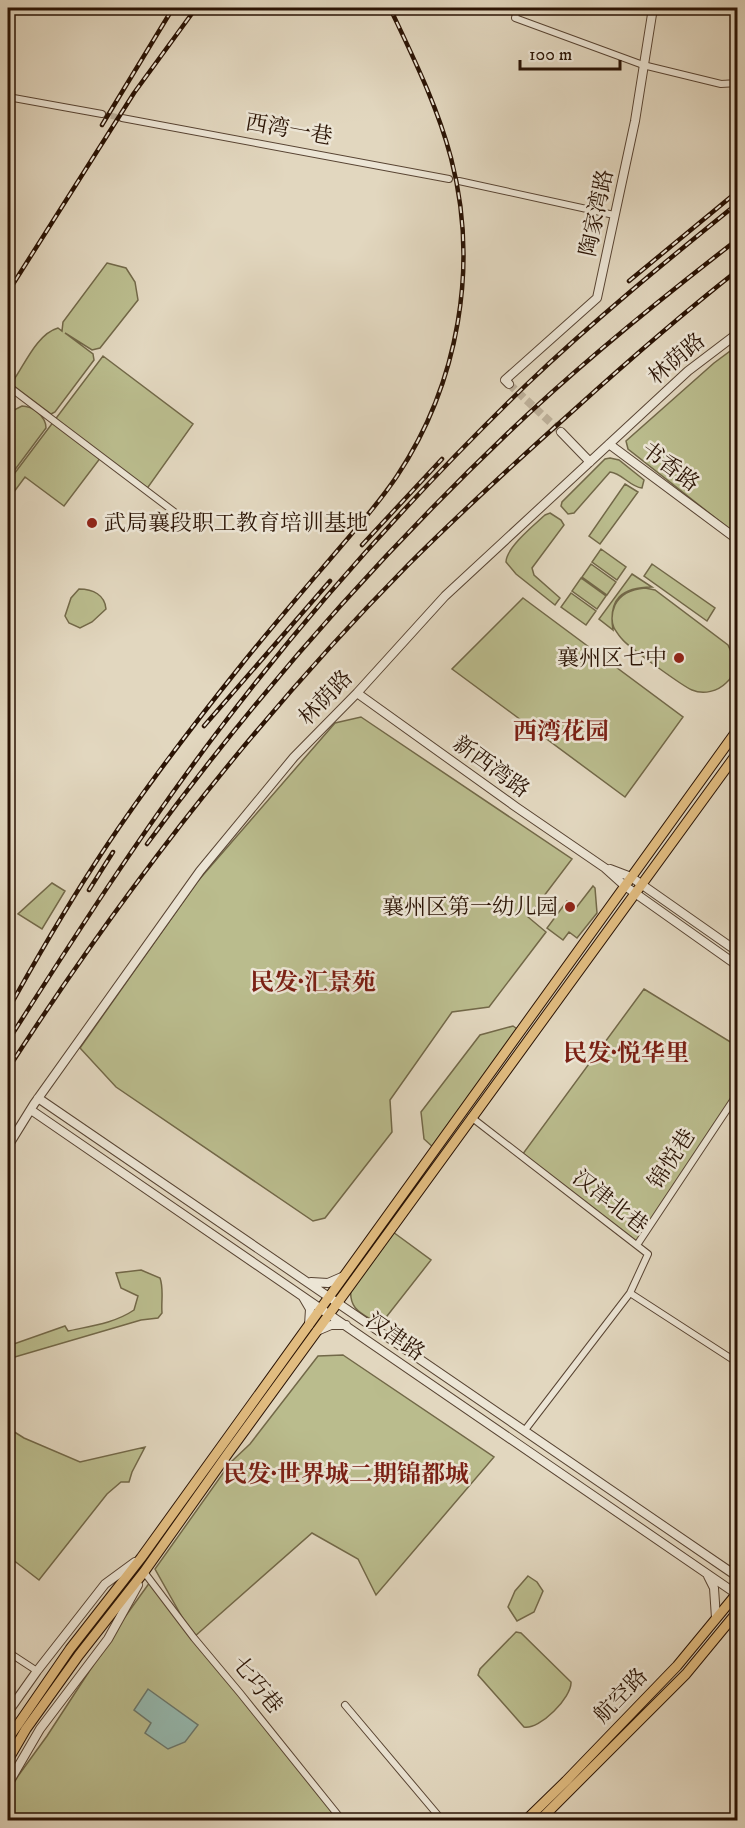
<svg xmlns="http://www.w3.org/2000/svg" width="745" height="1828" viewBox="0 0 745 1828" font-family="'IM FELL DW Pica','Noto Serif SC',serif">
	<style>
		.green { fill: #babc8d; stroke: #726848; stroke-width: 1.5 }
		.water { fill: #95bab1; stroke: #6a776c; stroke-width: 1.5 }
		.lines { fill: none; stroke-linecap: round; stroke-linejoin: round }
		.minor-tunnel { stroke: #bdb09a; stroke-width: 6; stroke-dasharray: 6 3; stroke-linecap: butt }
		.tertiary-tunnel { stroke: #bdb09a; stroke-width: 8; stroke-dasharray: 8 4; stroke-linecap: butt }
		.minor-casing { stroke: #584433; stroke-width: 8 }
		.tertiary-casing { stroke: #584433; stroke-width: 10 }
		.secondary-casing { stroke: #2a1304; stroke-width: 10 }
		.primary-casing { stroke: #2a1304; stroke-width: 11 }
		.minor { stroke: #ece5d5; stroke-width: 6 }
		.tertiary { stroke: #ece5d5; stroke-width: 8 }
		.secondary { stroke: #ece5d5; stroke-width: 8 }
		.primary { stroke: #e1bc80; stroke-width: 9 }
		.rail-casing { stroke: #2a1304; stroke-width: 4.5 }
		.rail { stroke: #ece5d5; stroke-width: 2; stroke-dasharray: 7; stroke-linecap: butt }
		.poi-dot { fill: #8f2418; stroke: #ece5d5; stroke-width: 2 }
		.labels { text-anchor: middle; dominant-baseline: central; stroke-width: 5; stroke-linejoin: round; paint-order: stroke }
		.street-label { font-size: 22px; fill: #2a1304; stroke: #ece5d5 }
		.poi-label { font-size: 22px; fill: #2a1304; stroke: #ece5d5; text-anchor: end }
		.neighbourhood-label { font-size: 24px; font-weight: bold; fill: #7a1f14; stroke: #ece5d5 }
	</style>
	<rect width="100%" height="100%" fill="#e2d7bf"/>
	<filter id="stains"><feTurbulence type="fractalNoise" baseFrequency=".00333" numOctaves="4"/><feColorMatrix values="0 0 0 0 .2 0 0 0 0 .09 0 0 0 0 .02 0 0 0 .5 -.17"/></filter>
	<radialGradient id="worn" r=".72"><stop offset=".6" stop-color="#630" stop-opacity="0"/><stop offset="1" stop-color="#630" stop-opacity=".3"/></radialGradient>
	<!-- green -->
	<path class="green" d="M107 263 126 268 135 282 138 300 100 348 92 350 65 333 93 354 94 360 55 412 51 414 14 386 13 381C25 364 37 334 58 328L62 331 63 322Z
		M737 346V535L628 449 626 441 714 363Z
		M103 356 193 424 146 490 101 457 64 506 25 477 8 500V482Z
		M22 406C32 406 46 416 46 428L8 479V420L14 410Z
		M610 458 619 460 644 480 642 488C630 487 622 473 610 472L574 513 568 514 561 506 562 502 605 459Z
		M625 484 638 492 600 544 589 536Z
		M550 513 561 520 564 525 532 568 534 575 560 598 555 605 516 574 506 562C506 548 534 525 545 515Z
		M601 549 626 567 617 580 592 562Z
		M591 564 616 582 607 595 582 577Z
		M652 564 715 608 707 621 644 576Z
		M632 574 652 587C622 587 608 599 613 630L599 619Z
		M581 578 606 596 597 609 572 591Z
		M645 588 655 590 728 645C734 657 738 673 726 683 718 691 704 695 692 690 684 687 627 646 622 639 619 636 616 631 614 628 611 621 612 612 615 605 621 593 633 589 645 588Z
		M79 589C93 589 105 595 106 609L92 622 80 628 69 623 65 616 71 598Z
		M571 593 596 611 586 625 561 607Z
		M523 598 683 717 625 797 452 669Z
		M361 717 572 859 528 917 546 932 489 1007 452 1012 390 1100 392 1132 325 1218 313 1221 116 1087 80 1048 197 882 335 723Z
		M52 883 65 891 42 929 18 914Z
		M593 886 595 888 597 913 577 938 569 932 563 940 547 928 567 901 576 908Z
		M644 989 737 1046V1091L637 1242 522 1155Z
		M513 1026 520 1031 435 1149 424 1139 421 1112 480 1035Z
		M393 1232 431 1260 380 1325C364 1314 348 1311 351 1288Z
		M141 1270 160 1278C164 1289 161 1301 162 1313L158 1318 141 1320 8 1359V1346L65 1326 68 1331C91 1326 115 1323 134 1310L138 1296 121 1288 116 1273Z
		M343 1355 494 1457 376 1595 358 1559 312 1533 194 1637 342 1820H8V1793L18 1776 47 1736 122 1621 150 1582 191 1633 155 1569 231 1462 250 1444 318 1356Z
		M8 1428 24 1438 80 1462 145 1447 132 1472 129 1482H121L107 1494 39 1580 8 1556Z
		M528 1576 537 1582 543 1591 534 1612 517 1621 508 1607 515 1591Z
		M516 1632 521 1633 571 1682C572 1697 540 1730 524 1727L478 1675 480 1669Z"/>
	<!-- water -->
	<path class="water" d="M148 1689 198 1725 185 1742 168 1749 145 1733 151 1723 134 1710Z"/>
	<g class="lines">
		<!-- minor-tunnel -->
		<path class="minor-tunnel" d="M102 114 122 118"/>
		<!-- tertiary-tunnel -->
		<path class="tertiary-tunnel" d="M509 384 561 432"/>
		<!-- minor casing -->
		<g class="minor-casing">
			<path id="minor" d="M517 8 515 18 643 65 721 84 738 83
				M8 97 102 114
				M122 118 449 179
				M459 181 614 215
				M8 386 185 520
				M471 1117 648 1254 630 1293 738 1363
				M637 1245 738 1093
				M525 1430 630 1293
				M144 1572 194 1638 240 1693 342 1820
				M8 1652 37 1671
				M345 1705 442 1820"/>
		</g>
		<!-- tertiary casing -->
		<g class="tertiary-casing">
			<path id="tertiary" d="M509 384 505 380 597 298 635 121 653 8
				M561 432 590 462
				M609 444 738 540
				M357 693 516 807 605 868 625 886 738 966
				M610 869 631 877 738 952
				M38 1098 738 1577
				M31 1110 738 1595
				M8 1146 34 1104 200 871 294 757 357 693 445 596 688 371 738 333
				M311 1282 328 1283 344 1276
				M303 1297 310 1309 309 1325
				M317 1331 331 1325H346
				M708 1576 714 1588 716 1618
				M8 1712 37 1671 105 1584 135 1562
				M8 1784 40 1729 108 1639 138 1585"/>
		</g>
		<!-- secondary casing -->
		<g class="secondary-casing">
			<path id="secondary" d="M729 8 738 13"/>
		</g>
		<!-- primary casing -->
		<g class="primary-casing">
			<path id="primary" d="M8 1739 70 1649 141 1558 738 729
				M8 1760 26 1729 79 1655 144 1572 229 1452 738 752
				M526 1820 566 1781 677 1666 738 1592
				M540 1820 686 1674 738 1611"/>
		</g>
		<!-- minor -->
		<use href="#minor" class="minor"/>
		<!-- tertiary -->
		<use href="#tertiary" class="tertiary"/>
		<!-- secondary -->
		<use href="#secondary" class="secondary"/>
		<!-- primary -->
		<use href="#primary" class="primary"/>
		<!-- rail casing -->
		<g class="rail-casing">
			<path id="rail" d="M102 125 173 8
				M629 281 738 191
				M8 292 134 93 196 8
				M362 545 442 459
				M204 726 330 581
				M147 844C255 697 376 559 509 432 581 363 659 300 738 239
				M89 890 113 852
				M8 1010C35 961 63 913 94 865 139 795 190 729 242 664 275 623 309 584 343 544 362 522 381 500 397 476 459 383 479 265 451 158 437 105 413 57 390 8
				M8 1041C73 939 139 836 212 739 306 614 413 495 525 386 593 321 665 262 738 203
				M8 1069C124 889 257 718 408 565 462 511 518 460 575 409 628 361 682 314 738 270"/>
		</g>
		<!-- rail -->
		<use href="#rail" class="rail"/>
	</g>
	<!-- markers -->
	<g class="poi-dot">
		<circle cx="92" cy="523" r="6"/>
		<circle cx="679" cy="658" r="6"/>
		<circle cx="570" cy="907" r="6"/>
	</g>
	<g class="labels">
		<!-- street labels -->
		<g class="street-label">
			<text transform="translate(289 130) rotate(10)">西湾一巷</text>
			<text transform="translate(597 213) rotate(-78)">陶家湾路</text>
			<text transform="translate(677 359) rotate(-40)">林荫路</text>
			<text transform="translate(670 467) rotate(37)">书香路</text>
			<text transform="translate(326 698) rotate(-46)">林荫路</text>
			<text transform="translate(491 767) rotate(36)">新西湾路</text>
			<text transform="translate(672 1159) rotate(-57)">锦悦巷</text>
			<text transform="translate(610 1202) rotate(38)">汉津北巷</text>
			<text transform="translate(395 1337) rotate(35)">汉津路</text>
			<text transform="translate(257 1685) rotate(51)">七巧巷</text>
			<text transform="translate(621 1696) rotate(-46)">航空路</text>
		</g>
		<!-- poi labels -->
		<g class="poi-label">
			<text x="104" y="523" text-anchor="start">武局襄段职工教育培训基地</text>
			<text x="667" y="658">襄州区七中</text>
			<text x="558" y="907">襄州区第一幼儿园</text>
		</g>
		<!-- neighbourhood labels -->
		<g class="neighbourhood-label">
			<text x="561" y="732">西湾花园</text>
			<text x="313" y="983">民发·汇景苑</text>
			<text x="626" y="1054">民发·悦华里</text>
			<text x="346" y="1475">民发·世界城二期锦都城</text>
		</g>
	</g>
	<!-- margin -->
	<rect width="745" height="1828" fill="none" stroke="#e2d7bf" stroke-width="30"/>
	<rect x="9" y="9" width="727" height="1810" fill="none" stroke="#2a1304" stroke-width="3"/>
	<rect x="15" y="15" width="715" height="1798" fill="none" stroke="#2a1304" stroke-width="1.5"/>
	<!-- scale -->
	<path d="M520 60v9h100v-9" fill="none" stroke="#2a1304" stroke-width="3"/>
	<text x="529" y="60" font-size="18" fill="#2a1304" stroke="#ece5d5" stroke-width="4.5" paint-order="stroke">100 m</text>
	<rect width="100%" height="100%" filter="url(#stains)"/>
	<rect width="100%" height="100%" fill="url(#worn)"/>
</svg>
